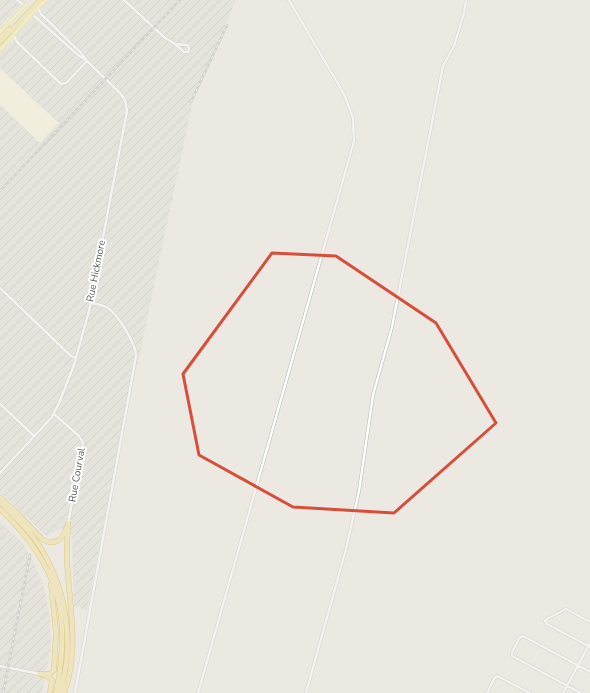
<svg xmlns="http://www.w3.org/2000/svg" width="590" height="693" viewBox="0 0 590 693" font-family="'Nunito Sans',sans-serif">
	<style>
		.commercial { fill: #faf3d7 }
		.industrial { fill: url(#industrial-furrows) }
		.lines { fill: none; stroke-linecap: round; stroke-linejoin: round }
		.minor-casing { stroke: #b4b6ba; stroke-width: 3.5 }
		.major-casing { stroke: #e2c463; stroke-width: 4.5 }
		.highway-casing { stroke: #d6a216; stroke-width: 5.5 }
		.minor { stroke: #fff; stroke-width: 2.5 }
		.major { stroke: #f6edab; stroke-width: 3.5 }
		.highway { stroke: #f2dd91; stroke-width: 4.5 }
		.rail-casing { stroke: #b1b2b2; stroke-width: 2.5 }
		.rail { stroke: #fff; stroke-width: 1; stroke-dasharray: 3; stroke-linecap: butt }
		.major-bridge-casing { stroke: #e2c463; stroke-width: 4.5; stroke-linecap: butt }
		.highway-bridge-casing { stroke: #d6a216; stroke-width: 5.5; stroke-linecap: butt }
		.major-bridge { stroke: #f6edab; stroke-width: 3.5 }
		.highway-bridge { stroke: #f2dd91; stroke-width: 4.5 }
		.marked { fill: none; stroke: #d74e3b; stroke-width: 3; stroke-linejoin: round }
		.labels { text-anchor: middle; dominant-baseline: central; stroke-width: 4; stroke-linejoin: round; paint-order: stroke }
		.street-label { font-size: 10px; fill: #5a5c60; stroke: #fff }
	</style>
	<defs>
		<pattern id="industrial-furrows" width="10" height="10" patternUnits="userSpaceOnUse"><rect width="10" height="10" fill="#dcdbd5"/><path d="M-1 1l2-2M0 10L10 0M9 11l2-2" fill="none" stroke="#b5b5b0"/></pattern>
	</defs>
	<rect width="100%" height="100%" fill="#ebe9e1"/>
	<!-- commercial -->
	<path class="commercial" d="M0 69 59 123 40 143 0 105Z"/>
	<!-- industrial -->
	<path class="industrial" d="M0 0H26L0 27Z
		M50 0H236L194 95 140 352 120 441 87 610 74 606 72 534 62 528 47 536 0 493V105L40 143 59 123 0 68V54L9 43H12L18 33Z
		M0 522 23 543 35 566 44 587 50 619 51 648 42 693H0Z"/>
	<g class="lines">
		<!-- minor casing -->
		<g class="minor-casing">
			<path id="minor" d="M17 0 23 5
				M124 0 165 38 175 44 184 52H188L189 49 188 45 175 44
				M38 8 41 14 81 53 86 59
				M13 35 18 43 61 84 66 83 87 61
				M0 288 71 356 76 358
				M0 404 34 436
				M54 414 79 436 83 443 68 524
				M0 473 52 417 59 403 74 365 89 311 127 111 125 100 120 93 87 61 78 55 33 15
				M590 622 566 609 547 619 545 621 547 624 590 647
				M0 666 40 674
				M75 693 136 356C136 344 119 316 108 308 103 305 97 304 91 303
				M198 693 354 141 353 118 344 94 289 0
				M306 693 346 549 359 491 373 395 392 327 443 66 454 46 464 13 466 0
				M487 693 494 679 497 676 530 693
				M563 693 590 643
				M581 693 512 656V652L520 637 523 636 590 672"/>
		</g>
		<!-- major casing -->
		<g class="major-casing">
			<path id="major" d="M35 10 46 0
				M0 32 21 10
				M0 50 29 17"/>
		</g>
		<!-- highway casing -->
		<g class="highway-casing">
			<path id="highway" d="M33 8 40 0
				M0 38 9 29
				M0 42 26 15
				M0 498 15 511 42 539C53 546 62 541 66 529
				M0 502C12 514 24 525 34 538 59 572 70 615 67 657 66 669 63 681 60 693
				M0 509C59 565 72 614 56 693
				M40 674H50L54 670 56 632 51 584
				M44 675 49 677 52 680 50 693
				M64 693C80 652 69 603 67 561 66 548 68 536 68 524"/>
		</g>
		<!-- minor -->
		<use href="#minor" class="minor"/>
		<!-- major -->
		<use href="#major" class="major"/>
		<!-- highway -->
		<use href="#highway" class="highway"/>
		<!-- rail casing -->
		<g class="rail-casing">
			<path id="rail" d="M191 102 227 25
				M0 191 180 0
				M3 693 30 555"/>
		</g>
		<!-- rail -->
		<use href="#rail" class="rail"/>
		<!-- major-bridge casing -->
		<g class="major-bridge-casing">
			<path id="major-bridge" d="M21 10 28 3
				M29 17 35 10"/>
		</g>
		<!-- highway-bridge casing -->
		<g class="highway-bridge-casing">
			<path id="highway-bridge" d="M26 15 33 8"/>
		</g>
		<!-- major-bridge -->
		<use href="#major-bridge" class="major-bridge"/>
		<!-- highway-bridge -->
		<use href="#highway-bridge" class="highway-bridge"/>
	</g>
	<!-- marked area -->
	<path d="M0 0H590V693H0ZM272 253 336 256 436 323 496 423 394 513 293 507 199 455 183 374Z" fill="#ebe9e1" fill-opacity=".55" fill-rule="evenodd"/>
	<path class="marked" d="M272 253 336 256 436 323 496 423 394 513 293 507 199 455 183 374Z"/>
	<g class="labels">
		<!-- street labels -->
		<g class="street-label">
			<text transform="translate(96 271) rotate(-79)">Rue Hickmore</text>
			<text transform="translate(77 475) rotate(-80)">Rue Courval</text>
		</g>
	</g>
</svg>
